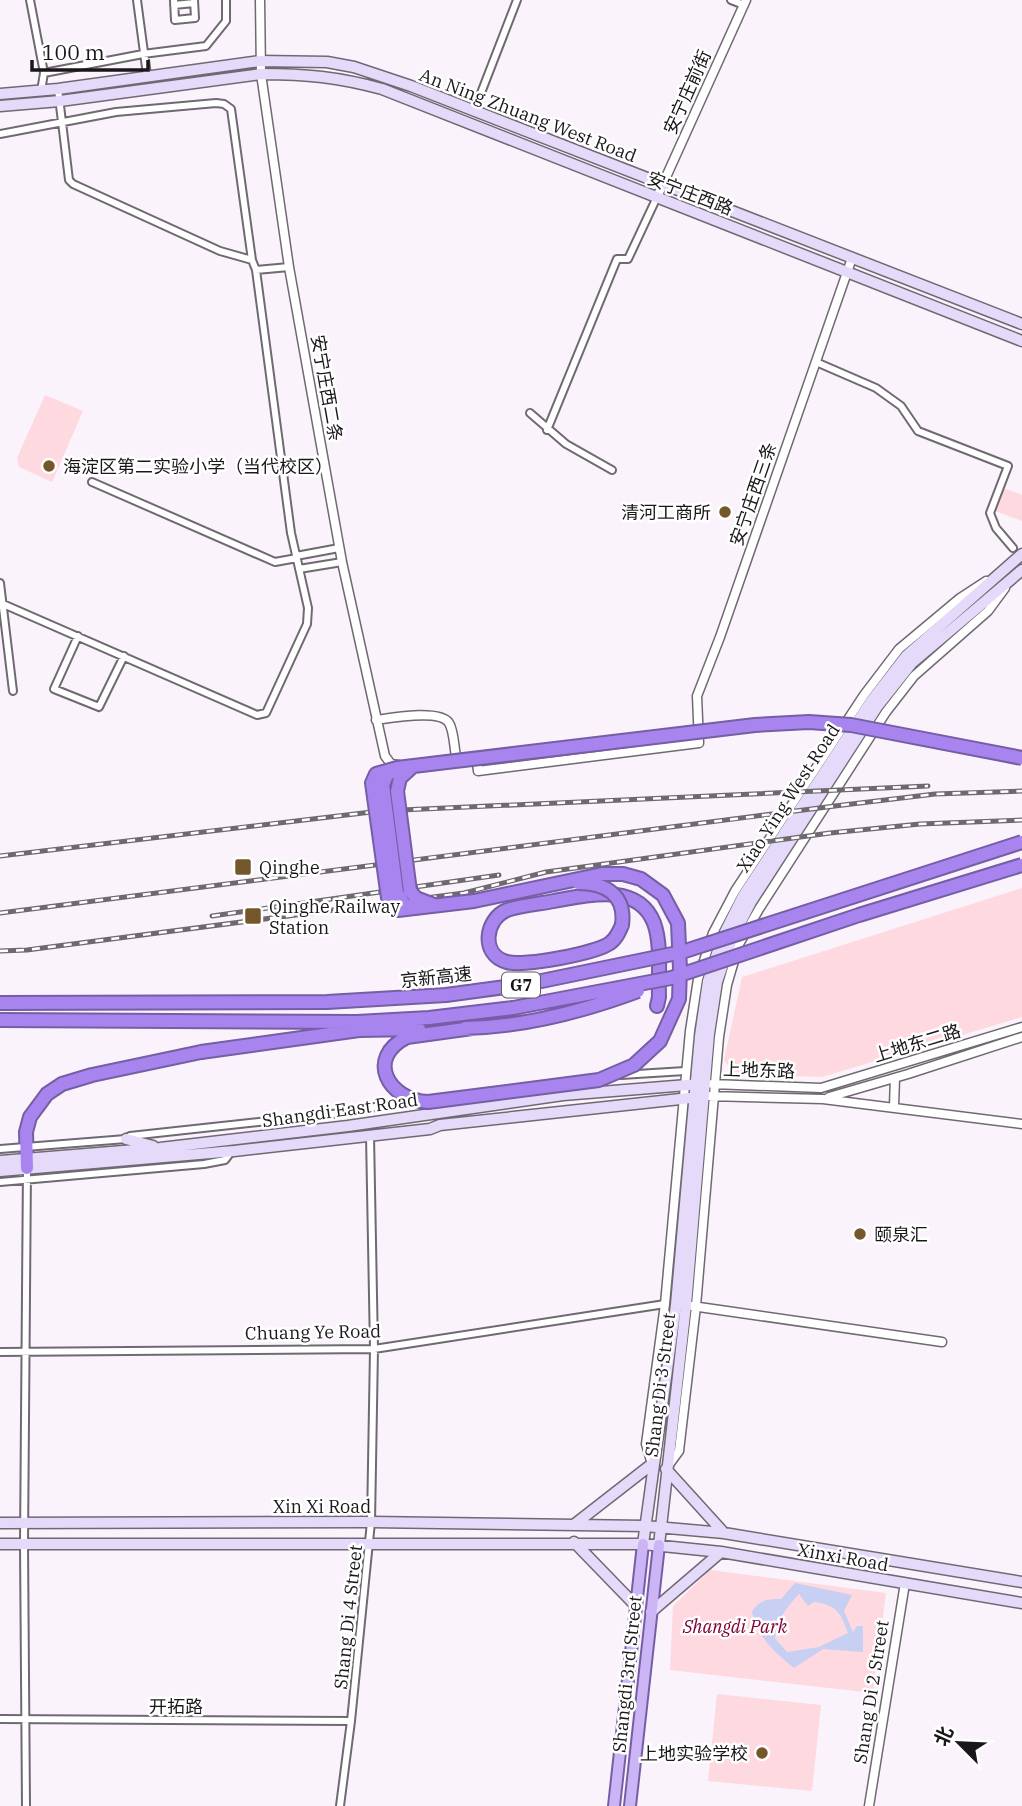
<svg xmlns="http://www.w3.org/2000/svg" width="1022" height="1806" viewBox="0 0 1022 1806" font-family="'IBM Plex Serif','Noto Sans SC',serif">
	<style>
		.green { fill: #fed9df }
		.water { fill: #c7cff2; fill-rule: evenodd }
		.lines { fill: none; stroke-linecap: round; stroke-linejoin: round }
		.minor-casing { stroke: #706972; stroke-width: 10 }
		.tertiary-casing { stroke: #706972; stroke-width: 11 }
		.secondary-casing { stroke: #706972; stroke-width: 13 }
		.primary-casing { stroke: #765ea4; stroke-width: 14 }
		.motorway-casing { stroke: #765ea4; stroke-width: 16 }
		.minor { stroke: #fff; stroke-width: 6 }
		.tertiary { stroke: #fff; stroke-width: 8 }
		.secondary { stroke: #e5dafa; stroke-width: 10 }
		.primary { stroke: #cbb5f5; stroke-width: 10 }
		.motorway { stroke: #a884ef; stroke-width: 12 }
		.rail-casing { stroke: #6d696e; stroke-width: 5 }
		.rail { stroke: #fff; stroke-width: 2.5; stroke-dasharray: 8; stroke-linecap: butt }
		.motorway-bridge-casing { stroke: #765ea4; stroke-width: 16; stroke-linecap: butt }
		.motorway-bridge { stroke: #a884ef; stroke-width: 12 }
		.poi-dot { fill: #76572c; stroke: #fff; stroke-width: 2.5 }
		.labels { text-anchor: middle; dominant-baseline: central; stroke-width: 5; stroke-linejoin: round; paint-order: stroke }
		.shield { fill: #fff; stroke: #5f5d5f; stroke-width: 2 }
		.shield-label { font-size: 16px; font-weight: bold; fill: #1a171a }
		.street-label { font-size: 18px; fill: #1a171a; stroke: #fff }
		.poi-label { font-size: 18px; fill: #1a171a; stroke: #fff; text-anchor: start }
		.park-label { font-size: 18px; font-style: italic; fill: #800237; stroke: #fff }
	</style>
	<rect width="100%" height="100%" fill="#faf3fc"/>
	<!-- green -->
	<path class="green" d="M45 395 83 411 52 482 19 467 17 458Z
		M1003 488 1022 495V521L995 511Z
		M1022 888V1017L822 1077 735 1074 724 1060 742 977Z
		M710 1570 886 1593 873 1693 670 1670 673 1606Z
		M717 1694 821 1705 812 1791 708 1781Z"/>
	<!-- water -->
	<path class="water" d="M795 1583 852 1595 844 1611 853 1632 857 1626H863V1652L823 1649 794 1668C776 1654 755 1635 752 1611 760 1600 767 1599 781 1599ZM799 1594 808 1606 814 1602C837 1605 840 1612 848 1633L819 1647 787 1652 775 1638C777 1619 787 1607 799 1594Z"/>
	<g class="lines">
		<!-- minor casing -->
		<g class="minor-casing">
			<path id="minor" d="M30 0 44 73 41 91
				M137 0 147 75
				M174 0 175 20 195 18 194 0
				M731 0 744 5
				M174 5 194 3
				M44 73 143 54 206 46 226 21V0
				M58 89 69 180 73 184 220 251 252 260
				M474 111 517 0
				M0 134 116 112 216 103 224 104 231 109 252 260 256 270 291 533 308 608 307 624 266 713 257 715 3 604
				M256 270 289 267
				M816 362 876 388 901 406 918 431 1008 466 990 513 996 528 1013 548
				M530 413 566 444 612 470
				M547 430 617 259H628L657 197
				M92 482 275 562 297 558
				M296 556 339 548
				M299 569 342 562
				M0 583 13 691
				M78 636 54 689 99 707 124 656
				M621 1075 685 1071
				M0 1149 126 1139 130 1136 341 1113 409 1101
				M0 1182 204 1164 225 1160 231 1152
				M0 1352 374 1349 665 1304
				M0 1719 351 1721
				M26 1806 24 1544 27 1168
				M340 1806 351 1721 371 1522 374 1349 370 1135"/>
		</g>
		<!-- tertiary casing -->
		<g class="tertiary-casing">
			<path id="tertiary" d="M260 0 261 74 289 267 342 562 385 756 391 764 399 765
				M657 197 746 0
				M376 720C390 718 440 709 449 723 454 731 454 747 456 756
				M470 761 477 763 478 771 699 743 697 696 720 637 852 258
				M712 1084 821 1088 1022 1027
				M708 1096 823 1099 1022 1124
				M829 1097 908 1074 1022 1037
				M894 1106 895 1078
				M692 1306 942 1342
				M652 1464 646 1444 665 1304 690 1031 698 979 713 933 735 891 864 695 899 649 960 598 986 581
				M668 1466 679 1451 696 1306 719 1037 727 985 739 944 759 909 886 712 914 676 988 611 1005 588
				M869 1806 905 1583"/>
		</g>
		<!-- secondary casing -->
		<g class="secondary-casing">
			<path id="secondary" d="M0 94 58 89 260 61 327 62 354 67 411 86 1022 324
				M0 106 60 101 261 74C306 74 338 77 382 89L1022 341
				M126 1139 153 1146
				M0 1161 160 1148 348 1126 563 1095 700 1084
				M0 1171 234 1151 430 1129 440 1125 699 1097
				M666 1469 724 1533
				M0 1523 371 1522 645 1526 724 1533 1022 1582
				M575 1524 652 1464
				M574 1542 636 1606
				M0 1544H643L721 1552 1022 1603
				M643 1544 676 1305 700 1036 708 981 722 938 743 896 871 701 906 656 1022 554
				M659 1545 686 1305 709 1034 717 982 731 941 751 902 877 707 912 663 1022 570
				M651 1612 721 1552"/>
		</g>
		<!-- primary casing -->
		<g class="primary-casing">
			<path id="primary" d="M614 1806 643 1544
				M630 1806 659 1545"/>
		</g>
		<!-- motorway casing -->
		<g class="motorway-casing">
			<path id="motorway" d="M622 925C619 932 616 939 610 943 597 953 523 967 507 962 480 955 485 919 507 910 522 905 539 904 554 901 587 895 638 882 654 923 662 945 658 974 659 997L657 1006
				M27 1168 26 1132 30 1117 47 1094 62 1084 92 1075 201 1052"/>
		</g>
		<!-- minor -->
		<use href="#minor" class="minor"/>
		<!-- tertiary -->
		<use href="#tertiary" class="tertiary"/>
		<!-- secondary -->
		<use href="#secondary" class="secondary"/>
		<!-- primary -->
		<use href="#primary" class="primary"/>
		<!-- motorway -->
		<use href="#motorway" class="motorway"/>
		<!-- rail casing -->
		<g class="rail-casing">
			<path id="rail" d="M0 856 380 811 928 786
				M0 913 835 806 935 794 1022 791
				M212 916 499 875
				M0 951 27 950 464 893 546 872 830 833 920 824 1022 820"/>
		</g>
		<!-- rail -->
		<use href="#rail" class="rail"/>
		<!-- motorway-bridge casing -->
		<g class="motorway-bridge-casing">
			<path id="motorway-bridge" d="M412 767 400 778 397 791 410 891 416 898 434 905
				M394 770 387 775 383 785 397 893 404 904 412 908
				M578 883C606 883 626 895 622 925
				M0 1003 327 1002 446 995 527 984 682 952 1022 842
				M0 1020 357 1022 429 1018 513 1008 671 978 859 915 1022 865
				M465 1028C524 1027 584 1011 638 991
				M472 1028 407 1037C365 1058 388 1100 428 1102L599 1080 634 1065 660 1041 679 999 680 969 678 923 663 895 641 879 623 874H602L474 901 398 910 391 905 388 898 372 783 376 774 397 768 755 725 809 722 851 725 1022 758
				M201 1052 359 1030 419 1029"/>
		</g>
		<!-- motorway-bridge -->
		<use href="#motorway-bridge" class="motorway-bridge"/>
	</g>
	<!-- markers -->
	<g class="poi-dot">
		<circle cx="49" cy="466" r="7"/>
		<circle cx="725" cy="512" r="7"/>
		<rect x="234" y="858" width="18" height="18" rx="3.5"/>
		<rect x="244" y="907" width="18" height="18" rx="3.5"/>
		<circle cx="860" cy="1234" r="7"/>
		<circle cx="762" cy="1753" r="7"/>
	</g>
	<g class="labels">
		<!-- shield labels -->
		<rect class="shield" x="502" y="972.5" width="38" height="25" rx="5"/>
		<g class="shield-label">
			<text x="521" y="985">G7</text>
		</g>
		<!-- street labels -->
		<g class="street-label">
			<text transform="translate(687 92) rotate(-66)">安宁庄前街</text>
			<text transform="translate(528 115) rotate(21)">An Ning Zhuang West Road</text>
			<text transform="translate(690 193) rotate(21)">安宁庄西路</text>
			<text transform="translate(327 388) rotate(80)">安宁庄西二条</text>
			<text transform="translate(753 494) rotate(-71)">安宁庄西三条</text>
			<text transform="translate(788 798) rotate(-57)">Xiao Ying West Road</text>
			<text transform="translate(436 977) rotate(-6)">京新高速</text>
			<text transform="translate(917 1043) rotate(-17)">上地东二路</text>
			<text transform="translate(759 1070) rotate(2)">上地东路</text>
			<text transform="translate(340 1110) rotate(-8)">Shangdi East Road</text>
			<text transform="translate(313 1332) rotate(-1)">Chuang Ye Road</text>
			<text transform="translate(660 1385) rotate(-83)">Shang Di 3 Street</text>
			<text x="322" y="1506">Xin Xi Road</text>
			<text transform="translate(843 1557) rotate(10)">Xinxi Road</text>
			<text transform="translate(348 1617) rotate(-84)">Shang Di 4 Street</text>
			<text transform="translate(627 1674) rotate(-84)">Shangdi 3rd Street</text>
			<text transform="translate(871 1692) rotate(-81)">Shang Di 2 Street</text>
			<text x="176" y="1706">开拓路</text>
		</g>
		<!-- poi labels -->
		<g class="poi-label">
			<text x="63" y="466">海淀区第二实验小学（当代校区）</text>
			<text x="711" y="512" text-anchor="end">清河工商所</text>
			<text x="259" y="867">Qinghe</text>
			<text x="269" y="906">Qinghe Railway<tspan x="269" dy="21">Station</tspan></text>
			<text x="874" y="1234">颐泉汇</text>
			<text x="748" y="1753" text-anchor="end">上地实验学校</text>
		</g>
		<!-- park labels -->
		<g class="park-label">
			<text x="735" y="1626">Shangdi Park</text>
		</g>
	</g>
	<!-- north arrow -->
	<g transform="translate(959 1743) rotate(294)" stroke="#ffffff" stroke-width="5" paint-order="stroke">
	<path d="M0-5L12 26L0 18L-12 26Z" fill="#1a171a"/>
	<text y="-10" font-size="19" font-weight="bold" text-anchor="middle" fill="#1a171a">北</text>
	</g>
	<!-- scale -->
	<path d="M32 60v10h116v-10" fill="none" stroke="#1a171a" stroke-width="3.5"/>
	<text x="42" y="60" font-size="21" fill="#1a171a" stroke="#ffffff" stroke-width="5" paint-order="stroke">100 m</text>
</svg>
